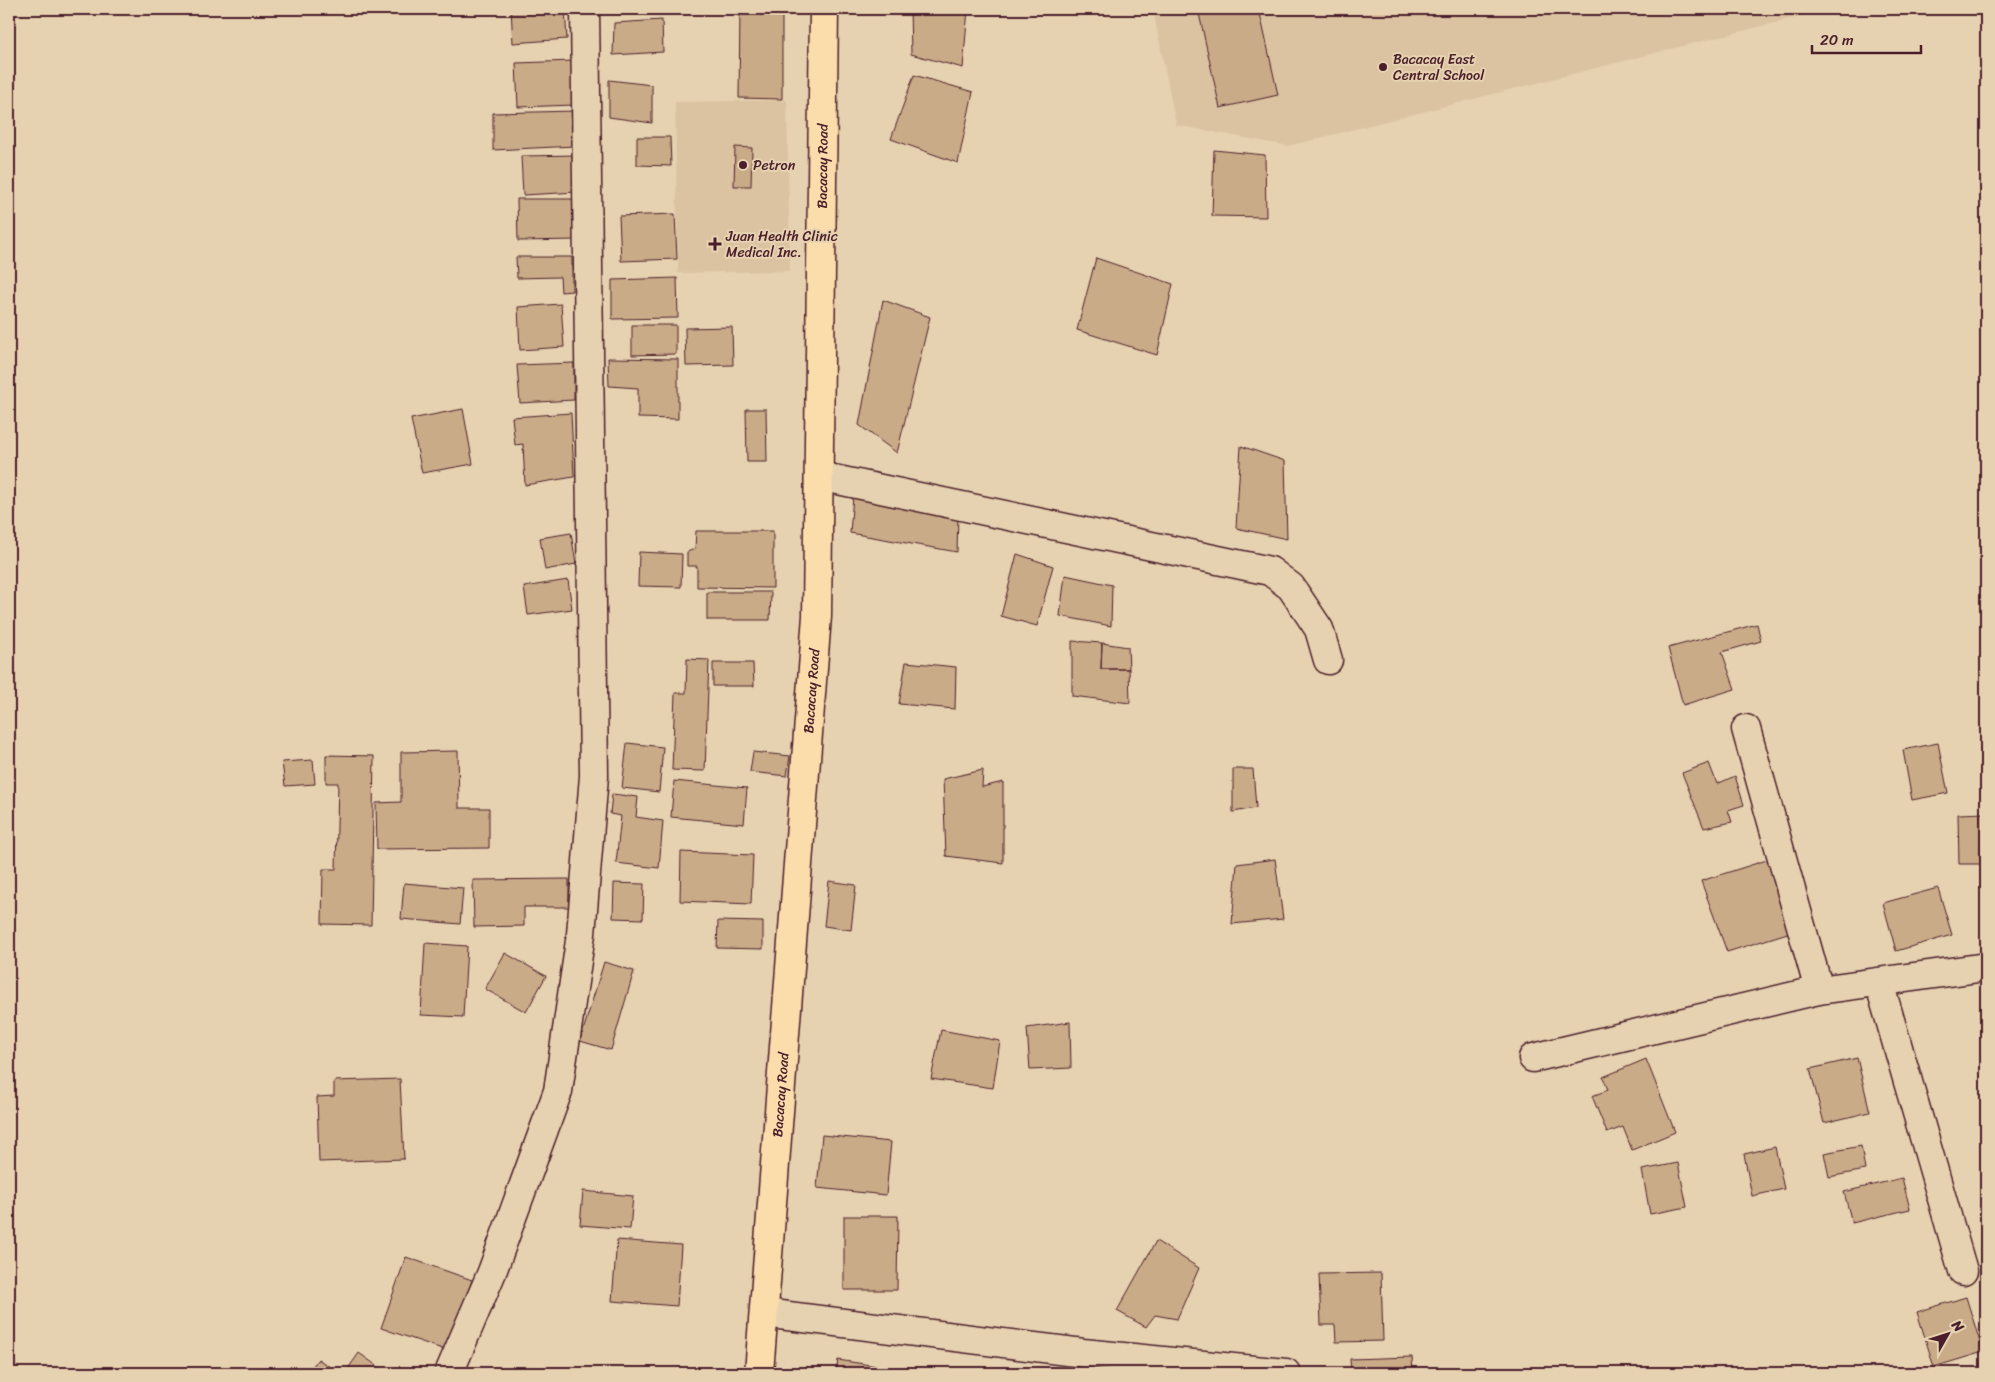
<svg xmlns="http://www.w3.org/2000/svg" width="1995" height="1382" viewBox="0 0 1995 1382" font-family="Sriracha,sans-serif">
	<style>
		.built { fill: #dbc3a2 }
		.building { fill: #caab88; stroke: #4a1f2b }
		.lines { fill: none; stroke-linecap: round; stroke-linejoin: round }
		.minor-casing { stroke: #4a1f2b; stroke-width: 31 }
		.major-casing { stroke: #4a1f2b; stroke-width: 31 }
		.minor { stroke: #e6d2b0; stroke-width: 28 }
		.major { stroke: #faddab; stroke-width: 28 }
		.poi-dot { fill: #4a1f2b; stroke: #e6d2b0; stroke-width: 2 }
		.labels { text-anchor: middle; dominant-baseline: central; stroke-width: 4; stroke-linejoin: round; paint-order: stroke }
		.poi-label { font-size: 14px; fill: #4a1f2b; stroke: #e6d2b0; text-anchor: start }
		.street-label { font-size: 14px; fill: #4a1f2b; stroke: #e6d2b0 }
	</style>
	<rect width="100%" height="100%" fill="#e6d2b0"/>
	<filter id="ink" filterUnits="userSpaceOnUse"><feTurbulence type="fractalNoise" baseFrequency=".02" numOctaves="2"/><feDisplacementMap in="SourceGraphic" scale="10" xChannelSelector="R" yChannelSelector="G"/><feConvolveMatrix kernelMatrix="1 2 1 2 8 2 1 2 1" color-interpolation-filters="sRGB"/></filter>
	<g filter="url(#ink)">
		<!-- built -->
		<path class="built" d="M1153 9H1829L1288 146 1176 125Z
			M787 100 790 271 678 273 675 102Z"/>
		<!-- building -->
		<path class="building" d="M511 9H565L567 39 513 43Z
			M740 9H782V99L739 98Z
			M910 9H968L963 68 911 54Z
			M1198 9H1259L1278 95 1220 108Z
			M662 20 663 52 613 55 614 23Z
			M574 61 575 105 518 107 516 63Z
			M914 75 973 92 958 163 891 139Z
			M609 80 652 85V123L609 117Z
			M576 111 575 146 493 150V113Z
			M637 137H670L671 166 637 165Z
			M735 147 752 148 751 186H734Z
			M1214 150 1265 155 1266 217 1212 216Z
			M578 155V192L523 195 521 156Z
			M517 199H578L579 240 518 241Z
			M675 214 677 259 621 261 619 216Z
			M516 257H572V291L561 292 560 277 517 278Z
			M1096 258 1173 284 1157 355 1077 330Z
			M677 278 678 318 612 319V280Z
			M883 300 930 317 897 453 859 425Z
			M561 304 564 347 520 350 518 307Z
			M632 325H676V354L632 355Z
			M732 327 733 365 686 366 685 328Z
			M608 358 678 359V419L638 418V388L609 386Z
			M574 363V400L520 403 517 365Z
			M463 409 473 464 422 473 411 419Z
			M746 409H766L767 462H747Z
			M571 413 574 477 525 485 523 444 515 445 512 417Z
			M1241 446 1285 461 1287 539 1236 528Z
			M853 496 958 516 957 552 850 533Z
			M696 531H773V588L697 587V566H687V552L695 549Z
			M571 533 576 564 545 570 540 538Z
			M639 552 682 554 681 587 638 586Z
			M1017 554 1053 566 1037 626 1001 616Z
			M1065 575 1112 585 1111 626 1060 616Z
			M568 580 572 609 528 615 524 587Z
			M707 592H771L770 620H707Z
			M1757 624 1761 641 1722 652 1735 689 1683 705 1668 648Z
			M1072 641 1102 643 1101 669H1129L1130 703 1072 696Z
			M1102 643 1128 647 1129 669H1101Z
			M687 659 709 660 705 771 672 770 675 693H686Z
			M906 662 956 667 955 709 899 704Z
			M713 663H753L754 686H713Z
			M627 743 663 747 659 792 622 788Z
			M1938 743 1948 793 1912 800 1903 750Z
			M458 751 459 808H489V848L377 849 376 803 401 802V752Z
			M753 752 790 756 787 776 750 772Z
			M326 755 374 756 371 925 322 924 323 869H336L338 783H326Z
			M313 760 315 784 285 786 282 762Z
			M1709 763 1717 784 1735 776 1744 805 1728 810 1732 822 1704 828 1682 773Z
			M1233 769H1253L1256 808 1233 812Z
			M983 770 982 787 1003 782V863L946 856 943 779Z
			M674 781 747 788 744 824 671 817Z
			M612 794 638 797 636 817 663 821 659 868 616 863 621 816 610 814Z
			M1986 813V864H1959L1958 814Z
			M681 852 753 855 751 904 680 901Z
			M1773 858 1797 930 1727 952 1701 881Z
			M1275 859 1283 919 1232 924 1237 864Z
			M569 879V907H524V926L474 927 473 880Z
			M829 881 856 885 851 930 824 926Z
			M404 883 463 888 460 924 401 919Z
			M614 883 644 884 643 919 613 918Z
			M1938 888 1952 935 1896 951 1883 903Z
			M718 921 763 922V949L717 948Z
			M425 943 467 946 463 1017 421 1015Z
			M505 953 546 976 526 1012 485 989Z
			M604 962 634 971 611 1050 580 1041Z
			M1070 1022 1071 1068 1030 1070 1027 1028Z
			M941 1030 1000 1041 993 1088 931 1079Z
			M1857 1058 1870 1112 1824 1123 1810 1069Z
			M1646 1059 1675 1132 1632 1150 1623 1127 1607 1133 1592 1096 1608 1090 1603 1077Z
			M400 1079 404 1159 319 1162 317 1097 334 1096V1081Z
			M822 1135 891 1142 886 1195 817 1188Z
			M1861 1146 1865 1170 1829 1177 1824 1153Z
			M1775 1147 1784 1189 1752 1196 1744 1154Z
			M1678 1163 1687 1207 1650 1214 1642 1170Z
			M1902 1178 1910 1209 1852 1223 1844 1192Z
			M583 1191 633 1196 630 1229 580 1225Z
			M844 1216H898L897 1290H844Z
			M617 1240 681 1245 677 1306 612 1301Z
			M1156 1241 1199 1268 1177 1319 1155 1315 1146 1327 1117 1311Z
			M406 1257 472 1280 448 1351 381 1328Z
			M1381 1273 1383 1341 1336 1342 1335 1325H1321L1319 1274Z
			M1966 1297 1983 1352 1934 1367 1917 1312Z
			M359 1353 387 1373H345Z
			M1412 1357 1413 1373H1351L1350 1359Z
			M318 1359 339 1373H308Z
			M838 1360 877 1366 876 1373H836Z
			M535 1366 561 1373H533Z"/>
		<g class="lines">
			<!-- minor casing -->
			<g class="minor-casing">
				<path id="minor" d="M819 476 1270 571 1291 587 1319 629 1328 660
					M1746 729 1819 990
					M1879 982 1963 1271
					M1533 1058 1819 990 1986 967
					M764 1313 1083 1353 1286 1373
					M449 1373 492 1272 558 1091 581 934 594 776 585 9"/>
			</g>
			<!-- major casing -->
			<g class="major-casing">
				<g id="major">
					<path id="s1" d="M759 1373 817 616 824 9"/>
				</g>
			</g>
			<!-- minor -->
			<use href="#minor" class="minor"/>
			<!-- major -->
			<use href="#major" class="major"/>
		</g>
	</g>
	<!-- markers -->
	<g class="poi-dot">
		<circle cx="1383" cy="67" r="5"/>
		<circle cx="743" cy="165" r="5"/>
		<path d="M712.5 236.5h5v5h5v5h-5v5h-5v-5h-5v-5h5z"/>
	</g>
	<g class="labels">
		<!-- poi labels -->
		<g class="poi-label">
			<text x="1393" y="59">Bacacay East<tspan x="1393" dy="16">Central School</tspan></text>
			<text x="753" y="165">Petron</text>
			<text x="726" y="236">Juan Health Clinic<tspan x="726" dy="16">Medical Inc.</tspan></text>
		</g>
		<!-- street labels -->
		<g class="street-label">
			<text stroke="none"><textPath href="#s1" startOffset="1209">Bacacay Road</textPath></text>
			<text stroke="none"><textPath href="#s1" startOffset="684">Bacacay Road</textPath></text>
			<text stroke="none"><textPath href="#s1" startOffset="279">Bacacay Road</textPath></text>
		</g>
	</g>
	<!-- margin -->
	<rect width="1995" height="1382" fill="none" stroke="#e6d2b0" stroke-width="30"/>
	<rect x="15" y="15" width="1965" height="1352" fill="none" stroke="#4a1f2b" stroke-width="2" filter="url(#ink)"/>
	<!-- north arrow -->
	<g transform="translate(1948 1334) rotate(51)" stroke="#e6d2b0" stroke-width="4" paint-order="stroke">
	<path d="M0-4L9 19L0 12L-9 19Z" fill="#4a1f2b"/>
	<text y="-8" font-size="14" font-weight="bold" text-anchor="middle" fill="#4a1f2b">N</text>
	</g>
	<!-- scale -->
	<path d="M1812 45v8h109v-8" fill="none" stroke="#4a1f2b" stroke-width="2.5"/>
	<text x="1820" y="45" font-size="15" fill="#4a1f2b" stroke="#e6d2b0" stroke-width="4" paint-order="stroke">20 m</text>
</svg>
